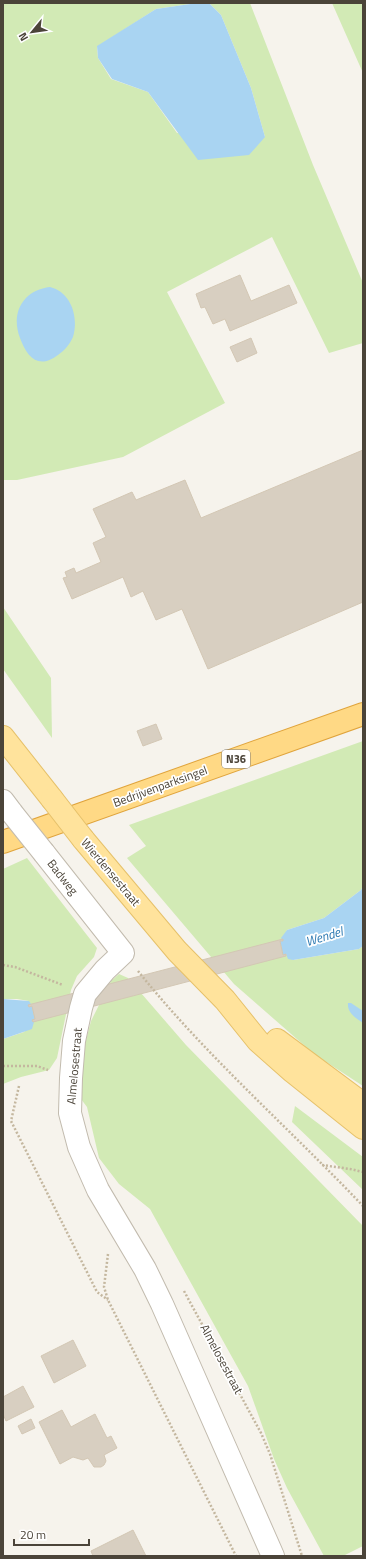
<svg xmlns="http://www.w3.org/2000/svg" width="366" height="1559" viewBox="0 0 366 1559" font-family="'Titillium Web',sans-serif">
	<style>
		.green { fill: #d2eab5 }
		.water { fill: #a9d4f2 }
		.building { fill: #d8cfc1; stroke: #d3c7b4 }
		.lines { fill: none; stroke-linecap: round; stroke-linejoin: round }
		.minor-casing { stroke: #c2bbae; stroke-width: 24 }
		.primary-casing { stroke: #e6c16a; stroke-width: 24 }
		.trunk-casing { stroke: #e0a43c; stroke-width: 24 }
		.path { stroke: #c4b79f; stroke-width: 2.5; stroke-dasharray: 2 2; stroke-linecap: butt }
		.minor { stroke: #fff; stroke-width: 22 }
		.primary { stroke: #ffe39c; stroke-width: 22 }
		.trunk { stroke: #ffd985; stroke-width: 22 }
		.minor-bridge-casing { stroke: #c2bbae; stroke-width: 24; stroke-linecap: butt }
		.primary-bridge-casing { stroke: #e6c16a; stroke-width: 24; stroke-linecap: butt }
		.minor-bridge { stroke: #fff; stroke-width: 22 }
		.primary-bridge { stroke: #ffe39c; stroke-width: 22 }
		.labels { text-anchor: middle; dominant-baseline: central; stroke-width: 3.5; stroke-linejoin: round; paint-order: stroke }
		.shield { fill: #fff; stroke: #817c74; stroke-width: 1 }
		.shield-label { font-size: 11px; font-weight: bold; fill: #4b4439 }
		.street-label { font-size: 12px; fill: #4b4439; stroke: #fff }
		.water-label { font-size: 13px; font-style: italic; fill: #2e7ab2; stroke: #fff }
	</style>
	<rect width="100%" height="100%" fill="#f6f3ec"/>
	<!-- green -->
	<path class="green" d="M3 3H197L156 9 97 47 98 58 111 79 148 92 177 133 265 137 251 88 221 15 209 3H250L313 165 363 283V343L329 353 272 237 167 292 225 403 123 457 17 480H3Z
		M332 3H363V73Z
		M3 607 51 678 52 738 3 669Z
		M363 741V886L361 890 324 918 287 930 283 941 280 942 283 955 286 954 293 960 359 949 363 946V1086L314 1054 234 984 127 858 146 846 129 825Z
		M27 858 97 948 94 957 77 976 71 990 57 1058 49 1070 21 1077 3 1084V1039L24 1032 33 1022 31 1006 29 1007V1001L17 999H3V869Z
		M119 974 128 978 186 1045 363 1226V1546L343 1556H324L287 1488 274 1459 248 1386 150 1209 119 1184 99 1158 87 1107 78 1095 84 1048 91 1021 111 981Z
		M295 1106 363 1157V1190L292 1122Z"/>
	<!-- water -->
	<path class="water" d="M197 3H209L221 15 251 88 265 137 249 155 198 160 148 92 112 79 98 58 97 46 156 9Z
		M50 287C71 292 79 317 73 337 70 344 64 351 58 355 38 370 27 357 20 338 10 312 24 290 50 287Z
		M363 886V946L359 949 293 960 288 959 286 954 283 955 280 941H283L281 938 287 930 324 918 361 890Z
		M3 999 29 1001 31 1004 29 1007 32 1006 35 1020H32L34 1022 32 1029 3 1039Z
		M348 1003H351L363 1011V1023C356 1018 347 1013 348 1003Z"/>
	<!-- building -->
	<path class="building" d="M240 275 251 301 289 285 297 303 230 331 225 319 213 324 205 307 201 308 196 294Z
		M251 338 257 353 237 362 230 347Z
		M363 450V602L208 669 182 609 156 620 143 591 131 597 123 577 72 599 63 578 67 577 65 572 74 568 76 573 101 562 93 543 106 537 93 509 132 492 136 500 185 480 201 518Z
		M156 724 162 739 143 746 137 731Z
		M283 939V941H280L283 955 286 954V956L33 1022 32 1020 35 1019 32 1006 29 1007 28 1005Z
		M73 1340 86 1366 54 1383 41 1356Z
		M23 1386 34 1407 6 1421 3 1414V1397Z
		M62 1410 71 1427 95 1414 107 1438 111 1436 117 1448 104 1455 106 1461 104 1465 101 1467H94L88 1458 83 1460 73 1457 60 1464 39 1422Z
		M31 1419 35 1428 22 1434 18 1426Z
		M133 1530 146 1556H93L91 1551Z"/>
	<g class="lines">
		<!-- minor casing -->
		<g class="minor-casing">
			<path id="minor" d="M3 801 12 813
				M44 853 123 953 105 970 85 994 81 1008 74 1041 71 1078 70 1113 79 1147 98 1190 145 1269 162 1304 273 1556"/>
		</g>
		<!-- primary casing -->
		<g class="primary-casing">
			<path id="primary" d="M3 737 52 799
				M83 839 177 951 225 1000 258 1041 293 1072 363 1128
				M277 1040 363 1104"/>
		</g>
		<!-- trunk casing -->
		<g class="trunk-casing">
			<path id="trunk" d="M3 842 363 714"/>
		</g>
		<!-- path -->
		<path class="path" d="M3 965 15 967 63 985
			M138 971C206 1056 288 1127 363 1206
			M3 1066H37L48 1070
			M19 1086 11 1121 97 1292 108 1300
			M322 1165 350 1169 363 1172
			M108 1254 104 1287 108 1300 236 1556
			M184 1291 261 1433 270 1454 302 1556"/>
		<!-- minor -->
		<use href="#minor" class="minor"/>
		<!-- primary -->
		<use href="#primary" class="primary"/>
		<!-- trunk -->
		<use href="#trunk" class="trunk"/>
		<!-- minor-bridge casing -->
		<g class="minor-bridge-casing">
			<path id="minor-bridge" d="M12 813 44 853"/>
		</g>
		<!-- primary-bridge casing -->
		<g class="primary-bridge-casing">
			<path id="primary-bridge" d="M52 799 83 839"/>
		</g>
		<!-- minor-bridge -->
		<use href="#minor-bridge" class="minor-bridge"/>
		<!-- primary-bridge -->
		<use href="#primary-bridge" class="primary-bridge"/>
	</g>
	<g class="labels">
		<!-- shield labels -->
		<rect class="shield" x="222" y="750" width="28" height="18" rx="3"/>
		<g class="shield-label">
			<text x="236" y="759">N36</text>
		</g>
		<!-- street labels -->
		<g class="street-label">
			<text transform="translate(160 786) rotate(-20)">Bedrijvenparksingel</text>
			<text transform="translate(111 872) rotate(50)">Wierdensestraat</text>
			<text transform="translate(63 877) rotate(52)">Badweg</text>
			<text transform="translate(74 1066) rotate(-85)">Almelosestraat</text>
			<text transform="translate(222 1359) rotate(62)">Almelosestraat</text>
		</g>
		<!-- water labels -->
		<g class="water-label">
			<text transform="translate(324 936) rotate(-17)">Wendel</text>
		</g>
	</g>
	<!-- border -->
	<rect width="366" height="1559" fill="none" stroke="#4b4439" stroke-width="8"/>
	<!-- north arrow -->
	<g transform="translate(32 32) rotate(241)" stroke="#ffffff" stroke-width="3" paint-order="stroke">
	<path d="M0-3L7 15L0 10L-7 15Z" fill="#4b4439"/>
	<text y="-6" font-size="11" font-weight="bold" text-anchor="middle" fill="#4b4439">N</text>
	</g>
	<!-- scale -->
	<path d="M14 1539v6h75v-6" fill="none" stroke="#4b4439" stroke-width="2"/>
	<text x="20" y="1539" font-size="12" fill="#4b4439" stroke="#ffffff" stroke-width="3" paint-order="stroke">20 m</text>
</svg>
